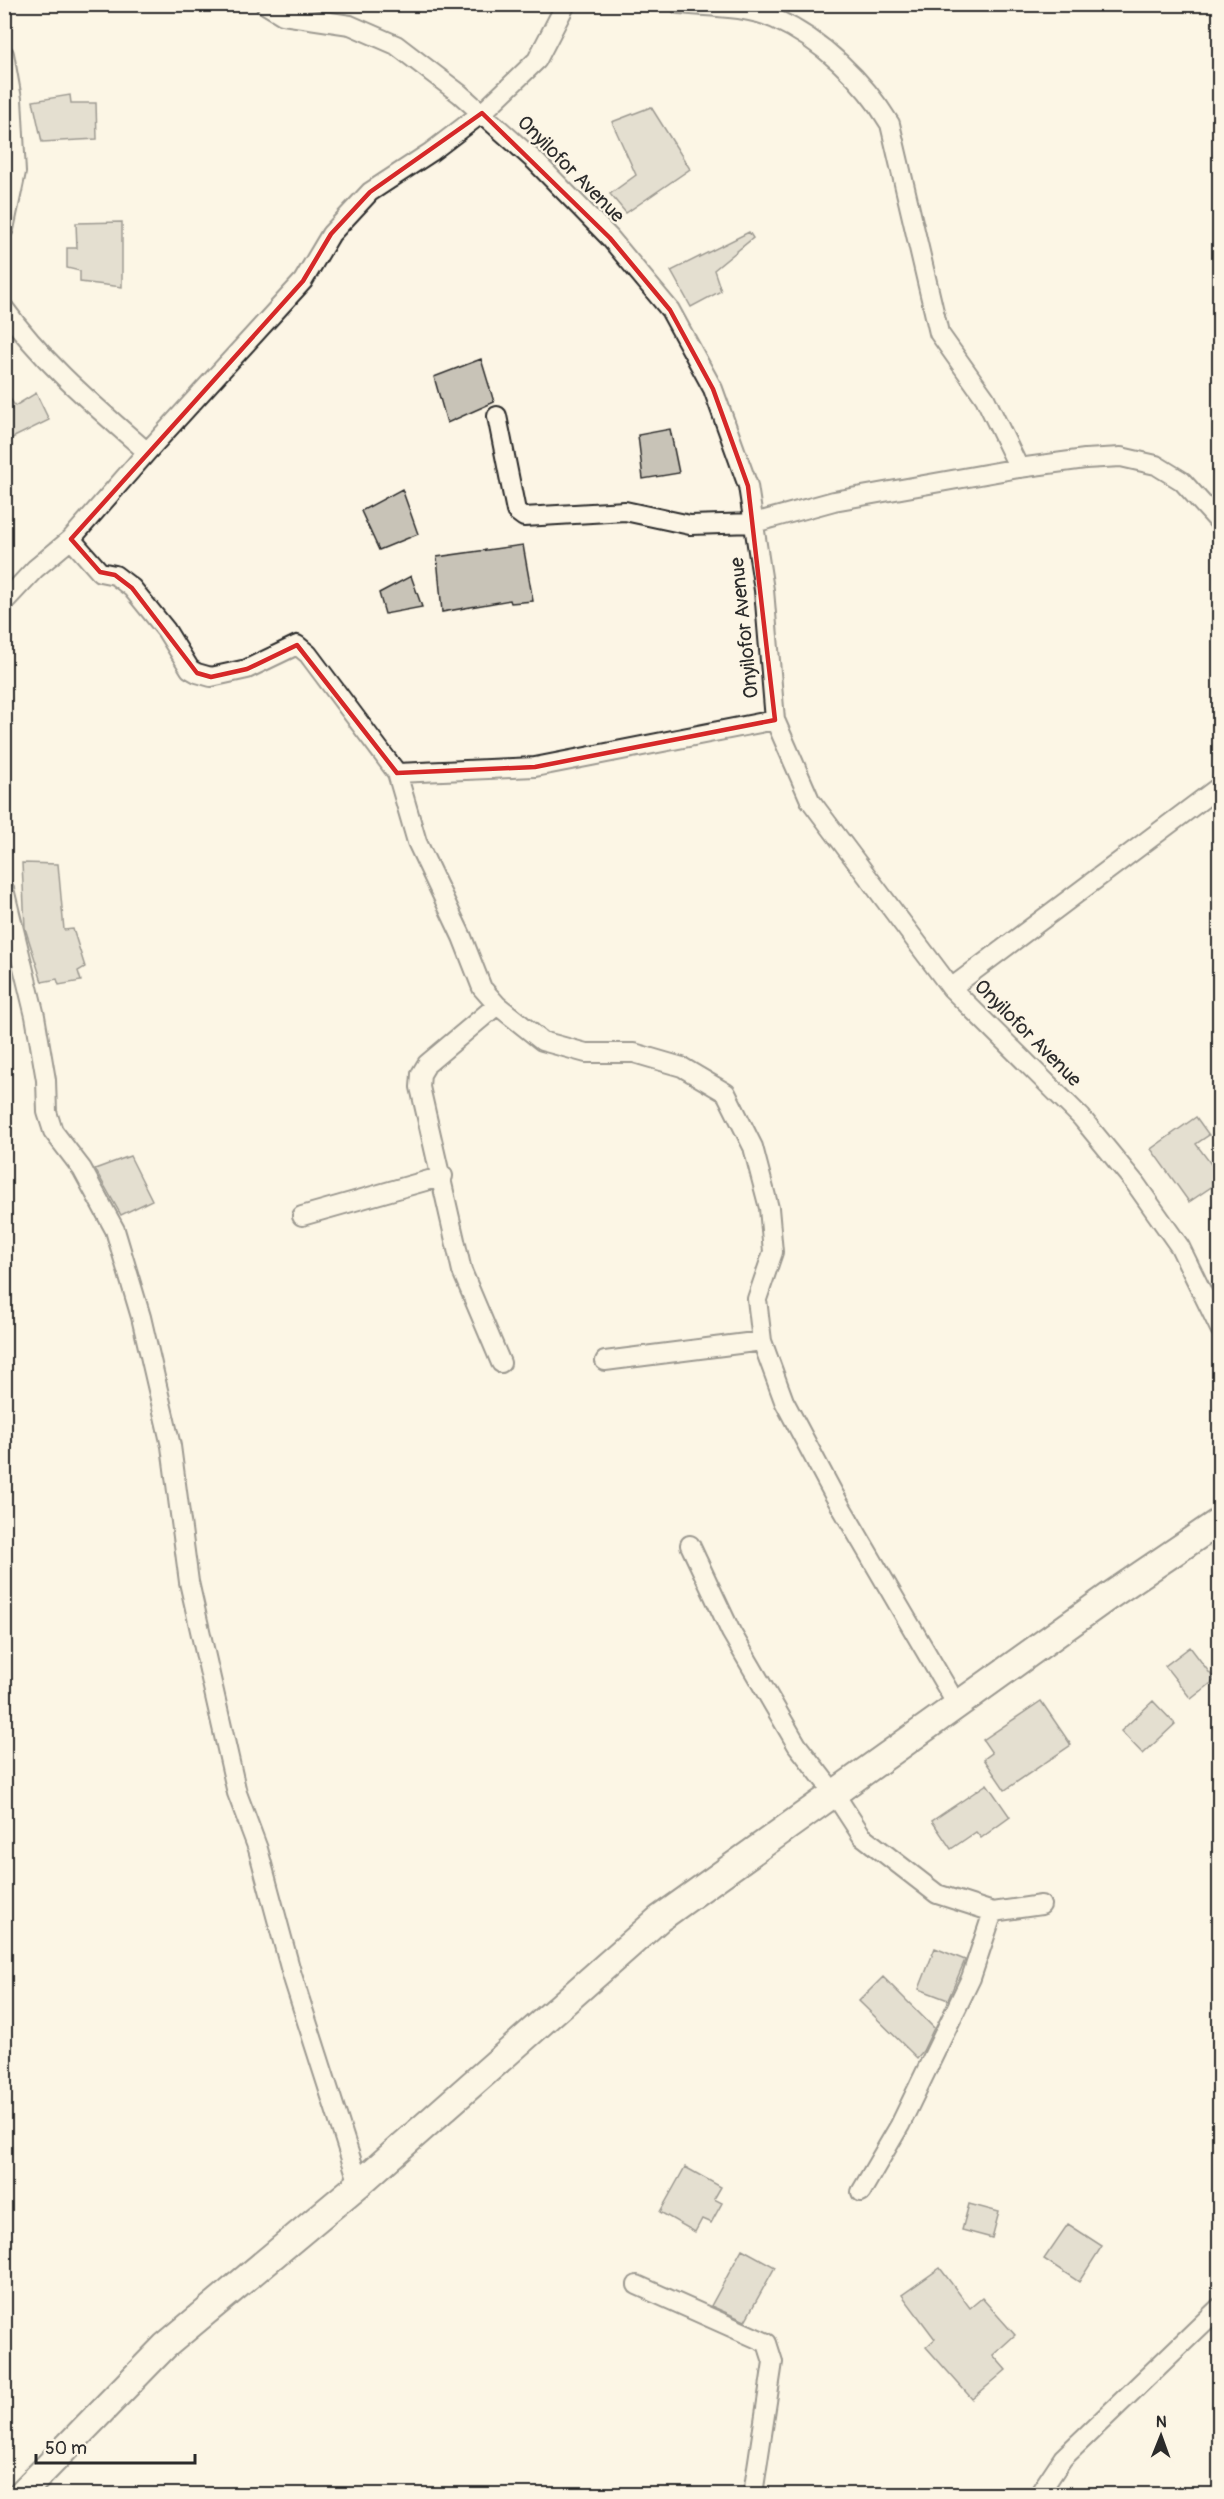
<svg xmlns="http://www.w3.org/2000/svg" width="1224" height="2499" viewBox="0 0 1224 2499" font-family="Pangolin,sans-serif">
	<style>
		.building { fill: #c8c3b7; stroke: #2b2b2b; stroke-width: 1.5 }
		.lines { fill: none; stroke-linecap: round; stroke-linejoin: round }
		.minor-casing { stroke: #2b2b2b; stroke-width: 22 }
		.secondary-casing { stroke: #2b2b2b; stroke-width: 30 }
		.minor { stroke: #fcf5e5; stroke-width: 18 }
		.secondary { stroke: #fcf5e5; stroke-width: 26 }
		.marked { fill: none; stroke: #d62828; stroke-width: 4.5; stroke-linejoin: round }
		.labels { text-anchor: middle; dominant-baseline: central; stroke-width: 4.5; stroke-linejoin: round; paint-order: stroke }
		.street-label { font-size: 20px; fill: #2b2b2b; stroke: #fcf5e5 }
	</style>
	<rect width="100%" height="100%" fill="#fcf5e5"/>
	<filter id="ink" filterUnits="userSpaceOnUse"><feTurbulence type="fractalNoise" baseFrequency=".0167" numOctaves="2"/><feDisplacementMap in="SourceGraphic" scale="12" xChannelSelector="R" yChannelSelector="G"/><feConvolveMatrix kernelMatrix="1 2 1 2 8 2 1 2 1" color-interpolation-filters="sRGB"/></filter>
	<g filter="url(#ink)">
		<!-- building -->
		<path class="building" d="M70 95 71 103H96L97 139 42 142 33 101Z
			M651 107 690 169 626 213 610 194 636 175 612 122Z
			M122 222V287L80 282V271L67 268V248H77L76 223Z
			M749 232 753 238 714 270 721 291 691 307 671 271Z
			M481 359 494 402 447 423 434 377Z
			M4 390 15 406 36 393 49 420 4 442Z
			M670 429 679 473 643 479 638 435Z
			M402 489 418 534 379 550 361 511Z
			M523 545 533 601 511 603 510 600 442 612 437 557Z
			M411 576 422 607 385 614 379 593Z
			M22 863 58 864 64 930 73 929 85 967 78 971 81 981 59 985 57 979 42 982 25 928Z
			M1196 1117 1209 1135 1196 1144 1220 1176V1181L1189 1202 1151 1149Z
			M130 1156 152 1200 121 1215 95 1169Z
			M1190 1647 1215 1680 1191 1699 1165 1666Z
			M1041 1701 1071 1745 1005 1790 984 1759 992 1753 983 1740Z
			M1153 1701 1175 1724 1143 1754 1121 1731Z
			M987 1784 1010 1817 981 1838 976 1832 951 1849 932 1821Z
			M935 1948 965 1960 948 2000 919 1989Z
			M883 1977 934 2028 923 2051 917 2058 859 2001Z
			M685 2167 721 2187 714 2199 722 2203 711 2223 702 2219 695 2232 660 2212Z
			M969 2204 999 2212 992 2238 962 2230Z
			M1068 2224 1102 2246 1079 2282 1044 2259Z
			M742 2249 775 2267 745 2321 711 2306Z
			M940 2268 970 2308 982 2298 1015 2335 993 2355 1006 2370 972 2399 926 2347 935 2339 902 2295Z"/>
		<g class="lines">
			<!-- minor casing -->
			<g class="minor-casing">
				<path id="minor" d="M265 4 283 15 350 25 396 45 460 94 535 161 610 238 670 310 713 389 748 486 764 590 775 720 810 800 951 988 1081 1117 1135 1183 1180 1247 1220 1329
					M679 4C710 7 746 6 775 19 822 40 864 81 890 124L939 333 985 398 1019 468
					M4 54 12 99 16 172 4 229
					M4 308C44 364 96 407 147 452
					M497 416 516 511 524 517 625 511 690 525 754 523 834 501 1019 468 1085 459 1121 457 1156 465 1182 481 1220 523
					M71 539 100 572 115 575 132 588 166 630 190 669 197 673 211 677 247 669 297 645 308 654 397 773 417 842 462 937 482 988 497 1005 542 1041 586 1053H634L682 1067 726 1093 753 1147 769 1208 773 1252 757 1299 762 1341 784 1401 833 1493 957 1705
					M4 602 35 569 71 539 147 452 303 281 331 234 370 192 431 152 482 113 537 60 566 4
					M397 773 535 767 775 720
					M4 889 35 1016 46 1080 47 1112 53 1131 82 1169 115 1230 141 1317 171 1446 189 1582 237 1793 258 1849 292 1975 359 2184
					M951 988 1220 786
					M497 1005 427 1064 421 1074 420 1087 462 1271 501 1363
					M302 1216 443 1176
					M605 1361 762 1341
					M690 1545 731 1632 797 1745 834 1793 862 1836 937 1894 993 1912 1041 1905
					M861 2192 900 2125 971 1978 993 1912
					M637 2285 767 2343 773 2362 753 2494
					M1039 2494 1063 2458 1220 2307"/>
			</g>
			<!-- secondary casing -->
			<g class="secondary-casing">
				<path id="secondary" d="M21 2494 165 2346 359 2184 659 1919 1108 1597 1220 1521"/>
			</g>
			<!-- minor -->
			<use href="#minor" class="minor"/>
			<!-- secondary -->
			<use href="#secondary" class="secondary"/>
		</g>
	</g>
	<!-- marked area -->
	<path d="M0 0H1224V2499H0ZM482 113 610 238 670 310 713 389 748 486 775 720 535 767 397 773 297 645 247 669 211 677 197 673 132 588 115 575 100 572 71 539 303 281 331 234 370 192Z" fill="#fcf5e5" fill-opacity=".55" fill-rule="evenodd"/>
	<path class="marked" d="M482 113 610 238 670 310 713 389 748 486 775 720 535 767 397 773 297 645 247 669 211 677 197 673 132 588 115 575 100 572 71 539 303 281 331 234 370 192Z"/>
	<g class="labels">
		<!-- street labels -->
		<g class="street-label">
			<text transform="translate(571 169) rotate(45)">Onyilofor Avenue</text>
			<text transform="translate(744 628) rotate(-96)">Onyilofor Avenue</text>
			<text transform="translate(1028 1033) rotate(45)">Onyilofor Avenue</text>
		</g>
	</g>
	<!-- margin -->
	<rect width="1224" height="2499" fill="none" stroke="#fcf5e5" stroke-width="24"/>
	<rect x="12" y="12" width="1200" height="2475" fill="none" stroke="#2b2b2b" stroke-width="2" filter="url(#ink)"/>
	<!-- north arrow -->
	<g transform="translate(1161 2436) rotate(1)" stroke="#fcf5e5" stroke-width="4.5" paint-order="stroke">
	<path d="M0-4.5L10 22L0 15L-10 22Z" fill="#2b2b2b"/>
	<text y="-9" font-size="16" font-weight="bold" text-anchor="middle" fill="#2b2b2b">N</text>
	</g>
	<!-- scale -->
	<path d="M36 2454v9h159v-9" fill="none" stroke="#2b2b2b" stroke-width="3"/>
	<text x="45" y="2454" font-size="18" fill="#2b2b2b" stroke="#fcf5e5" stroke-width="4.5" paint-order="stroke">50 m</text>
</svg>
